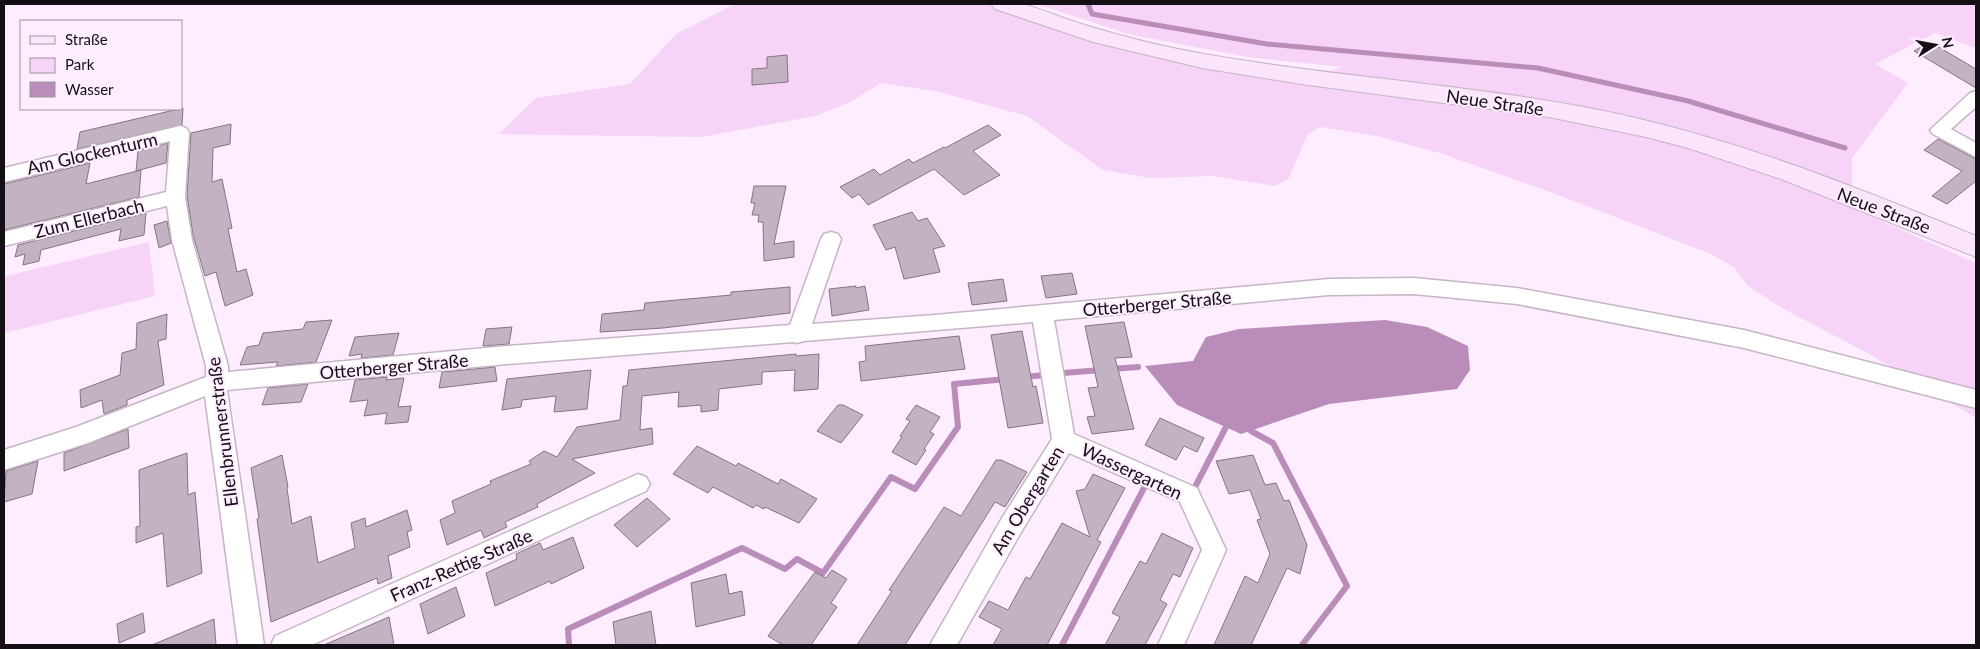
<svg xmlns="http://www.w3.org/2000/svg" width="1980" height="649" viewBox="0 0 1980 649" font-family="Lato,sans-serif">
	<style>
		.green { fill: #f6d3f7 }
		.water { fill: #b98cba }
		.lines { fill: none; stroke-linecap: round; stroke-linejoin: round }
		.stream-far1 { stroke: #b98cba; stroke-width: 5 }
		.stream { stroke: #b98cba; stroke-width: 6 }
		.building { fill: #c2b2c2; stroke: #837584 }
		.street-casing { stroke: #c5b5c5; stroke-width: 3 }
		.secondary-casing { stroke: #c5b5c5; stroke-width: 2 }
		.street { fill: #fff; fill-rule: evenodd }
		.secondary { fill: #fbe5fc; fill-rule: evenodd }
		.labels { text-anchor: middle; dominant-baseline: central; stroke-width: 4; stroke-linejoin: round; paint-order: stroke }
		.street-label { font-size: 18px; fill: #140f14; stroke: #fdedfe }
	</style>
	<rect width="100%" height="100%" fill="#fdedfe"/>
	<!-- green -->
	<path class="green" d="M735 4H994V6L1299 81 1343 67 1247 57 1132 35 1036 4H1976V48L1935 33 1875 64 1908 83 1852 158V208L1976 263V418L1873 356 1782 308 1748 286 1734 267 1711 254 1553 193 1440 153 1377 136 1320 127 1308 134 1288 179 1275 186 1214 176 1150 178 1103 170 1027 116 935 91 881 83 852 101 816 116 701 137 499 134 536 98 630 84 676 34Z
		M149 242 155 296 4 333V284L6 276Z"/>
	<!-- water -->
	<path class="water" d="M1385 320 1427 327 1468 346 1470 370 1457 389 1329 404 1241 434 1177 405 1145 366 1193 361 1206 337 1239 329Z"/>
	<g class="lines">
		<!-- stream-far1 -->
		<path class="stream-far1" d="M1088 4 1092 14 1267 44 1538 68 1688 101 1845 148"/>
		<!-- stream -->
		<path class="stream" d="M1111 369 1138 367
			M1064 373 1101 370
			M1025 377 1044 375
			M1251 431 1273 443 1347 586 1302 645
			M1194 489 1226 427
			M569 645 568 629 742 548 785 569 797 559 823 573 891 477 915 489 958 427 954 384 1006 379
			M1062 645 1145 486"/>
	</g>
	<!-- building -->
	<path class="building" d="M1930 42 1976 69V88L1914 51Z
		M787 55 788 82 752 85V69L767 68V57Z
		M183 108 182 125 77 149 80 132Z
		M231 124 230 144 213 148 212 182 222 179 232 228 228 229 237 272 246 269 253 295 225 306 216 272 205 276 193 235 187 195 191 133Z
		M988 125 1001 135 973 151 1000 175 964 195 934 169 868 205 859 194 852 198 840 187 874 169 880 175 909 159 913 163 944 147 945 148Z
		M1938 139 1976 159V181L1947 204 1932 196 1962 171 1924 150Z
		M168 143 166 163 136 171 138 151Z
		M90 163 86 184 141 170 139 197 4 230V184Z
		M754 186H786L774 244 794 241V257L764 261 763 222H758L759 215H752L755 203H751Z
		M912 212 918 221 927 218 945 246 933 249 940 272 904 279 895 247 886 250 873 225Z
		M146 213 144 235 119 241 121 229 41 250 39 261 23 265 25 254 15 257 18 245Z
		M167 221 171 243 159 248 154 225Z
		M1072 273 1077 294 1046 298 1041 276Z
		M1003 279 1007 301 972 305 968 283Z
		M856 286V288L865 286 869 310 832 316 829 289Z
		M790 287V313L663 328 600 332 602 314 644 310 645 303 731 295V292Z
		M167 314 166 339 158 341 164 385 127 400V405L104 414 102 400 81 408 80 390 120 375 122 353 136 349 137 323Z
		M332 320 316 362 276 366 278 362 240 365 247 347 259 345 263 333 303 329 306 322Z
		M1124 322 1132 357 1115 358 1134 429 1092 434 1087 417 1095 416 1088 388 1098 387 1085 326Z
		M512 327 509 344 483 346 486 329Z
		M1022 331 1033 387 1036 386 1043 423 1008 428 991 335Z
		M399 333 393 355 361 358 362 354 349 356 355 337Z
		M959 336 965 369 861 381 859 362 866 361 865 346Z
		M796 354V356L819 354 818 389 794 391 795 370 762 372V384L719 389 718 410 701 412V405L678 407 679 392 642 396 640 430 652 428 653 444 572 459 595 473 537 504 538 507 505 522 507 527 484 538 481 530 447 545 440 520 455 513 452 501 491 484 490 481 531 464 529 461 544 451 557 457 577 427 620 420 623 386H627L629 370Z
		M495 367 497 381 439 388 442 372Z
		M591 370 587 409 554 412 556 396 522 400 521 407 502 410 507 379Z
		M387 377 386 380 404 378 398 407 411 406 408 422 385 424 387 413 364 416 368 400 350 402 355 380Z
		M308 384 301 402 262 405 268 388Z
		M838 405H843L863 415 841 443 817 431Z
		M916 405 940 417 930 432 934 434 924 449 926 450 916 465 892 452 902 437 900 436 910 421 906 419Z
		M1160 418 1204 438 1197 452 1184 446 1176 460 1145 445Z
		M128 429 129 448 64 471V453Z
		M697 446 736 466 738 463 778 484 781 479 817 499 799 523 765 507 764 509 756 505 753 508 713 487 708 493 673 474Z
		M187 453 188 495 195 492 202 573 167 587 163 533 136 543V527L140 526 139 470Z
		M282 455 288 487 287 488 292 524 311 516 318 563 355 548 351 523 365 518 366 527 407 510 412 530 407 532 410 547 388 556 392 578 378 584 377 578 271 622 257 519 259 518 251 468Z
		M1253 455 1265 485 1276 483 1284 501 1289 500 1307 545 1300 574 1287 568 1251 645H1214L1245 576 1258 583 1270 554 1257 520 1261 519 1250 490 1229 494 1216 461Z
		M996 460H1001L1027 472 1005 507 995 502 905 645H857L892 591 889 590 944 507 961 516Z
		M38 461 32 494 4 502 6 471Z
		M1093 474 1125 488 1097 540 1101 542 1047 645H993L1002 629 979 617 989 601 1008 610 1026 577 1030 579 1062 523 1090 537 1076 491 1085 489Z
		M647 498 670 519 637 547 614 525Z
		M1162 533 1193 548 1180 577 1173 574 1160 600 1167 604 1145 645H1105L1120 617 1112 613 1140 561 1146 564Z
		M573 537 584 568 551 584 550 581 495 606 486 573 517 559 516 554 540 543 543 550Z
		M832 570 847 579 831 603 837 607 811 645H783L768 636 815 572 826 578Z
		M726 574 729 594 742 591 745 615 696 627 691 583Z
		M456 587 465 616 428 634 420 604Z
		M651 611 656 645H616L613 622Z
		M143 613 145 632 119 643 117 624Z
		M389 617 394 645H324Z
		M214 619 216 645H152Z"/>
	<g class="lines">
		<!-- street casing -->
		<g class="street-casing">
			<path id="street" d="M1976 91V107L1951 129 1976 143V157L1933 134 1930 130 1970 93Z
				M180 126 186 128 189 132 185 197 192 240 228 366V372L507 346 790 325 821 239 824 234 831 232 838 234 841 239 812 324 935 315 1329 279 1414 278 1517 288 1744 330 1976 390V408L1744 348 1517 304 1414 294 1329 295 1054 320 1074 434 1197 488 1226 550 1184 645H1158L1202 550 1180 502 1069 453 1020 534 957 645H930L1002 518 1052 439 1033 322 804 341 797 343 793 342 507 364 227 390 264 645H238L205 396 88 443 4 470V450L76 427 206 377V366L172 240 167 206 4 246V232L166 192 170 141 4 182V168Z
				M638 474 646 477 650 484 646 491 312 645H271L275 636Z"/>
		</g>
		<!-- secondary casing -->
		<g class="secondary-casing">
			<path id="secondary" d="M991 4C1001 4 1013 2 1022 4 1043 9 1064 19 1085 25 1124 37 1164 47 1204 54 1335 77 1468 84 1599 110 1729 136 1854 186 1976 236V257L1781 179 1688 148 1646 137 1549 117 1301 84 1202 68 1093 42 995 9Z"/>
		</g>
		<!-- street -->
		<use href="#street" class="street"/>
		<!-- secondary -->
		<use href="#secondary" class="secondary"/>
	</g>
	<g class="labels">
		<!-- street labels -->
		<g class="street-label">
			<text transform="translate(1495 102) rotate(8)">Neue Straße</text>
			<text transform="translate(92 153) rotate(-13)">Am Glockenturm</text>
			<text transform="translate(1884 210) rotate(21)">Neue Straße</text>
			<text transform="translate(89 218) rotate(-14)">Zum Ellerbach</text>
			<text transform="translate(1157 303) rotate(-5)">Otterberger Straße</text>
			<text transform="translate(394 366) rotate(-5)">Otterberger Straße</text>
			<text transform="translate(222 432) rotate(-97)">Ellenbrunnerstraße</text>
			<text transform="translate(1132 471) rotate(25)">Wassergarten</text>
			<text transform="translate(1027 500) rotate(-59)">Am Obergarten</text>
			<text transform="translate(461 565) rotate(-24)">Franz-Rettig-Straße</text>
		</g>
	</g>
	<!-- border -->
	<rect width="1980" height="649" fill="none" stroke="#140f14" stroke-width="10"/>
	<!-- legend -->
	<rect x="20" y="20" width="162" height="90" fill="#fdedfe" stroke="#a094a0"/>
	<rect x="30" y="36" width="25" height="8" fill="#fbe5fc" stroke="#a094a0"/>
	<text x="65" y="45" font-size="15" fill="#140f14">Straße</text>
	<rect x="30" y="58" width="25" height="15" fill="#f6d3f7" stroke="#a094a0"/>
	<text x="65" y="70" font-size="15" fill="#140f14">Park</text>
	<rect x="30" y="82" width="25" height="15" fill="#b98cba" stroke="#a094a0"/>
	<text x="65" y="95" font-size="15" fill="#140f14">Wasser</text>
	<!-- north arrow -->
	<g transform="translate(1935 45) rotate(79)" stroke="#fdedfe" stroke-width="4" paint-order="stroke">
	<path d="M0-4L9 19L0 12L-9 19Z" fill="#140f14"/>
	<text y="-8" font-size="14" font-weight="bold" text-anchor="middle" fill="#140f14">N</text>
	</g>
</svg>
